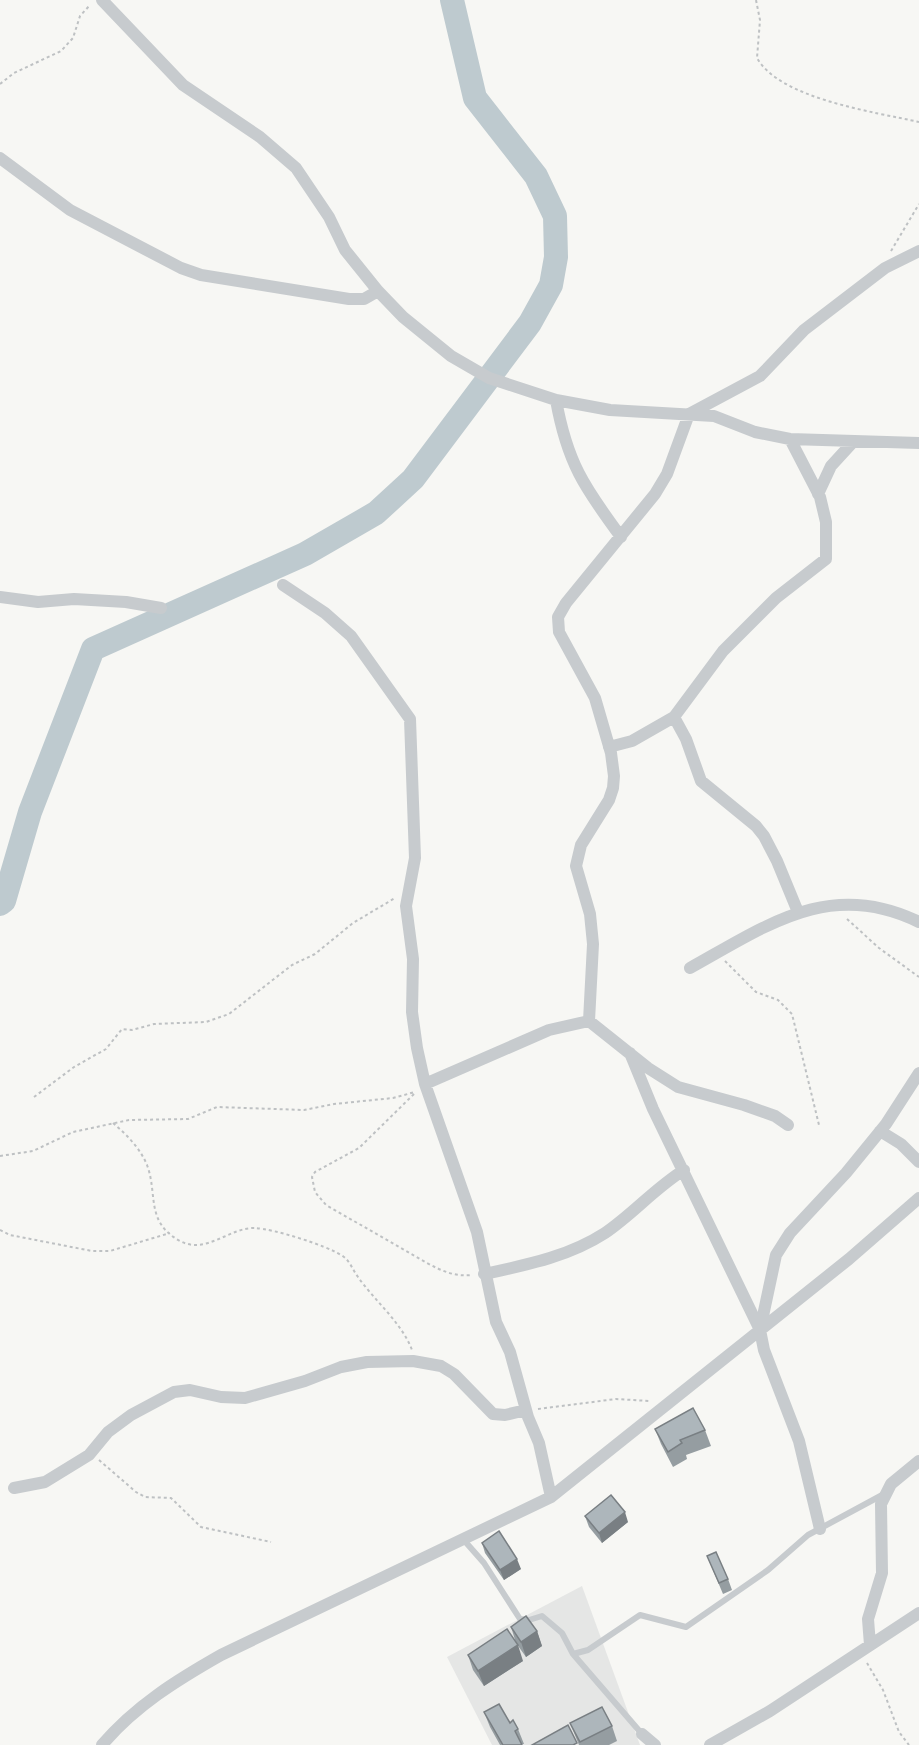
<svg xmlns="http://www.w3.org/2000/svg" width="919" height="1745" viewBox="0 0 919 1745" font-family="Cabin,sans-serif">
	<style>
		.built { fill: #e5e6e5 }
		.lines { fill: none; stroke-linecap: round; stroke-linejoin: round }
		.river { stroke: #becacf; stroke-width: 24 }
		.path { stroke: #bec1c3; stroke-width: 2; stroke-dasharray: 3 3; stroke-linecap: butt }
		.lane { stroke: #c7cbce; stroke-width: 6 }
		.street { stroke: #c7cbce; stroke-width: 12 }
		.wall { fill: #959da1 }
		.shaded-wall { fill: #797f83 }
		.building { fill: #adb6bb; stroke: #797f83; stroke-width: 1.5 }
	</style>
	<rect width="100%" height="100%" fill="#f7f7f4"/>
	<!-- built -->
	<path class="built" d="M582 1586 640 1745H492L447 1657Z"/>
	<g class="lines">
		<!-- river -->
		<path class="river" d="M0 904 4 901 30 812 93 649 305 554 376 513 413 479 530 323 551 285 556 257 555 216 536 176 475 98 452 0"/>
		<!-- path -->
		<path class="path" d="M756 0 760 20 757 58C780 99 875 112 919 122
			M0 84 14 73 61 51 73 38 80 16 90 5
			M891 251 919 204
			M847 919 879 948 919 977
			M725 961 756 992 778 1000 792 1014 819 1125
			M414 1094 359 1148 315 1172 312 1177 315 1192 326 1205 427 1263C442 1271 455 1277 472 1275
			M34 1097 74 1067 106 1049 122 1029 132 1030 154 1024 206 1022 229 1014 292 965 315 954 353 923 395 898
			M113 1123C127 1135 140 1148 147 1165 158 1194 145 1222 180 1241 206 1255 230 1227 255 1228 274 1229 325 1245 341 1255 350 1260 352 1269 358 1277 374 1300 402 1323 412 1350
			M0 1156 33 1151 73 1132 129 1120 188 1119 217 1107 304 1110 334 1104 393 1098 415 1092
			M0 1230 10 1235 92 1251H110L170 1233
			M538 1409 616 1399 649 1401
			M99 1460 136 1492 145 1497 171 1498 201 1527 271 1542
			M867 1663 883 1690 899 1732 909 1745"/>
		<!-- lane -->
		<path class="lane" d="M462 1538 484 1563 520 1619 529 1620 542 1616 562 1633 573 1654 642 1734
			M573 1654 588 1650 640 1615 686 1627 768 1570 808 1535 884 1494"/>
		<!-- street -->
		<path class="street" d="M102 0 183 85 260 137 296 168 329 217 345 250 378 291 403 317 451 356 489 378 556 400 610 410 714 416 755 432 790 439 919 443
			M0 158 70 210 181 268 201 275 349 299H364L378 291
			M556 400C567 462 584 487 621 537
			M818 494 831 466 853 442
			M283 585 325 613 351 636 410 719 415 858 406 906 413 959 412 1012 417 1048 425 1084 477 1232 496 1322 510 1352 528 1417 539 1443 551 1497
			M0 597 38 602 74 599 126 602 161 608
			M674 717 686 739 701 781 756 826 764 836 777 861 798 912
			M609 747 632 741 674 717 723 651 776 598 826 559V522L820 497 790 439
			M690 968C766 926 830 878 919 922
			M589 1021 593 944 590 914 576 866 581 845 609 800 613 788 614 776 611 753 595 698 559 632 558 617 566 603 655 494 667 474 689 414 760 376 804 330 885 268 919 251
			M630 1053 653 1109 760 1330 764 1350 799 1441 820 1529
			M425 1084 549 1030 589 1021 648 1068 678 1087 744 1105 775 1116 788 1125
			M880 1131 901 1144 919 1162
			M484 1274C526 1265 568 1257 605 1233 633 1214 655 1188 684 1170
			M760 1330 776 1255 790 1233 846 1173 886 1124 919 1073
			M14 1488 45 1482 89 1455 108 1432 131 1415 174 1392 190 1390 221 1397 245 1398 305 1381 341 1367 367 1362 413 1361 441 1366 454 1374 493 1414 505 1415 526 1410
			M870 1645 868 1619 882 1573 881 1504 891 1484 919 1461
			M642 1734 655 1745
			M102 1745C135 1706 177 1680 221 1655L551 1497 849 1259 919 1198
			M710 1745 770 1711 919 1613"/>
	</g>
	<!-- wall -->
	<path class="wall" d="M655 1429 705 1430 711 1446 686 1455 687 1459 673 1467 661 1444Z
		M585 1516 628 1522 602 1543 589 1527Z
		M482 1543 521 1569 504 1580 485 1553Z
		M707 1556 728 1579 732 1590 723 1594Z
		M511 1627 537 1631 542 1646 526 1657 516 1643Z
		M468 1655 523 1661 484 1686 473 1670Z
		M484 1712 510 1723 518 1729 524 1744 500 1745 490 1727Z
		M570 1723 612 1726 617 1741 609 1745H579Z"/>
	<!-- shaded-wall -->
	<path class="shaded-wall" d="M625 1512 628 1522 602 1543 599 1533Z
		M517 1559 521 1569 504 1580 500 1570Z
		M537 1631 542 1646 526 1657 521 1642Z
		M518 1645 523 1661 484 1686 478 1671Z"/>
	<!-- building -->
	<path class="building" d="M693 1408 705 1430 680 1440 682 1443 668 1452 655 1429Z
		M611 1495 625 1512 599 1533 585 1516Z
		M499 1531 517 1559 500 1570 482 1543Z
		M716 1552 728 1579 719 1583 707 1556Z
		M526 1616 537 1631 521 1642 511 1627Z
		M507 1629 518 1645 478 1671 468 1655Z
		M499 1704 510 1723 513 1720 518 1729 515 1731 522 1745H503L484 1712Z
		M602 1707 612 1726 580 1742 570 1723Z
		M568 1725 577 1743 573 1745H532Z"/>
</svg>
